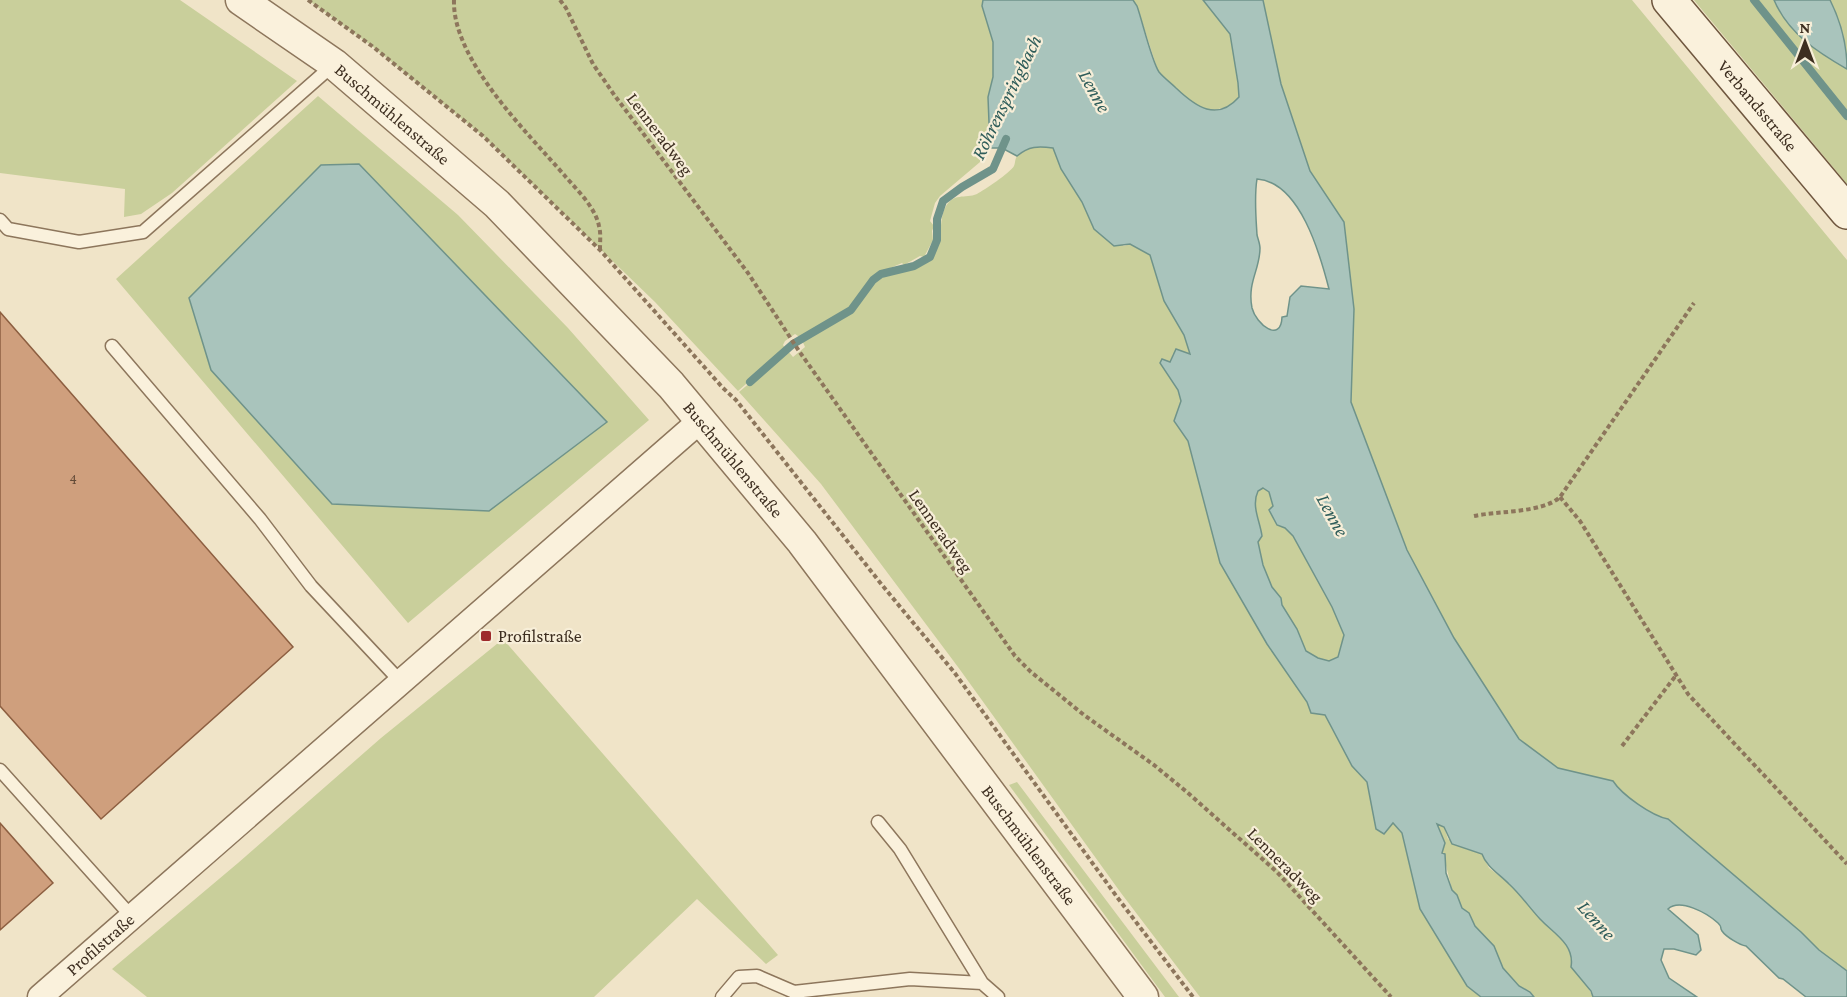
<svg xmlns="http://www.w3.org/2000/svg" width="1847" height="997" viewBox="0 0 1847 997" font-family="'Crimson Pro',serif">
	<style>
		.green { fill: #c9cf9b }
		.water { fill: #a9c4bc; stroke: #6f938a; stroke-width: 1.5; fill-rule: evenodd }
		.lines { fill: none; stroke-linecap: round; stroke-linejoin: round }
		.stream { stroke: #6f938a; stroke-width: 8 }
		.building { fill: #cf9f7d; stroke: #8d5f41; stroke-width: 1.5 }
		.service-casing { stroke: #8d765c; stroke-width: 15 }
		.minor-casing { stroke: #8d765c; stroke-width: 27 }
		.tertiary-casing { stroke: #8d765c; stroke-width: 33 }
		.secondary-casing { stroke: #6f573f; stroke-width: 36 }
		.path { stroke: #8d765c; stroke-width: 4; stroke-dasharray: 4.5 3; stroke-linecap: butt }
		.service { stroke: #faf1dc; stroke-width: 12 }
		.minor { stroke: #faf1dc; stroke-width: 24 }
		.tertiary { stroke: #faf1dc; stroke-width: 30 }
		.secondary { stroke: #faf1dc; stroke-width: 33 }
		.poi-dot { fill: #9e2a2b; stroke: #f7eed8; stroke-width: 2 }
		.labels { text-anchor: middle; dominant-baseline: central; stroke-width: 4.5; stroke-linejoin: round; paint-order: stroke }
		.number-label { font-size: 15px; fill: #624a37 }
		.street-label { font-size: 18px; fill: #3d2e20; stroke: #f7eed8 }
		.poi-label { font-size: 18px; fill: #3d2e20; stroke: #f7eed8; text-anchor: start }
		.water-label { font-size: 20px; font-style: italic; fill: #2f5d5a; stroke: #f7eed8 }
	</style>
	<rect width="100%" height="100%" fill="#f0e4c8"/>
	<!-- green -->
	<path class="green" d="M0 0H180L297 81 172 193 141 214 124 217 125 189 0 173Z
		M308 0H983L982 6 993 42V77L988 98 990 148 980 162 940 196 935 203 930 221 934 226 932 231 933 240 924 257 920 256 904 265 902 263 876 274 851 309C862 299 868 281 883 276 899 270 916 272 930 260 944 247 938 221 945 208 953 192 965 199 977 194 984 190 1010 173 1014 166 1015 164 1015 160 1016 158 1023 144 1041 146 1053 148L1061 169 1082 202 1094 229 1124 246 1130 244 1150 255 1164 301 1184 335 1190 355 1173 354 1170 362 1160 363 1178 390 1181 401 1174 421 1188 441 1220 563 1307 702 1311 713 1325 715 1352 766 1367 782 1376 829 1393 823 1402 833 1420 909 1467 986 1481 997H1200L1121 893 958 667 821 484 739 392 788 351 793 357 805 347 801 338 795 334 785 341 783 345 786 349 738 391 655 302 483 136 372 46Z
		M1133 0H1203L1230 34 1238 83 1239 97 1231 106 1210 111 1197 106 1184 96 1158 71 1137 6Z
		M1263 0H1632L1847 260V971L1819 950 1801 932 1668 819C1651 816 1623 795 1613 781L1558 768 1519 739 1454 638 1407 550 1351 402 1354 309 1344 222 1310 171 1281 84Z
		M1694 0H1847V184L1698 5Z
		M318 96 458 215 568 328 649 420 408 623 116 279Z
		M1263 488 1269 492 1273 506 1269 510 1277 525 1285 528 1293 536 1332 607 1344 635 1338 657 1329 661 1318 658 1306 651 1297 629 1282 605 1281 598 1272 587 1263 565 1258 542 1262 536C1260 520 1251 506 1258 491Z
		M503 639 778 955 766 964 697 899 594 997H147L112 969 238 863 381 738Z
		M1017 782 1179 997H1165L1009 785Z
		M1436 824 1444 827 1448 839 1468 850H1474L1482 854 1489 868 1511 885 1542 921 1556 931 1565 943 1593 997H1534L1530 991 1519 986 1503 968 1494 946 1475 926 1469 913 1462 908 1457 895 1452 890Z"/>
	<!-- water -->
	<path class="water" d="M983 0H1133L1137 6C1142 20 1152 62 1159 72 1164 78 1171 83 1176 88 1196 107 1217 122 1239 97L1238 83 1230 34 1203 0H1263L1281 84 1310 171 1344 222 1354 309 1351 402 1407 550 1454 638 1519 739 1558 768 1613 781C1622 795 1652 816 1668 819L1801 932 1819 950 1847 971V997H1806L1783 979 1779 978 1746 946C1740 945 1726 937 1722 931 1719 926 1723 928 1718 923 1707 913 1680 898 1668 909L1698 935 1701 950 1696 955 1674 949H1664L1661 960 1669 978 1697 997H1593L1591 991 1571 967C1575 944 1553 933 1540 919 1529 907 1520 894 1509 884 1499 874 1486 866 1482 854L1452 844 1444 827 1437 824 1445 843 1442 853 1445 854 1446 873 1452 890 1457 895 1462 908 1469 913 1475 926 1494 946 1503 968 1519 986 1530 992 1534 997H1481L1467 986 1420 909 1402 833 1393 823 1384 834 1376 829 1367 782 1352 766 1325 715 1311 713 1307 702 1267 644 1220 563 1188 441 1174 421 1181 401 1178 390 1160 363 1162 359 1170 362 1176 349 1190 354 1184 335 1164 301 1150 255 1130 244 1114 246 1094 229 1082 202 1061 169 1053 148C1038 146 1029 146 1017 156L1002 148H990L988 97 993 77V42L982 6ZM1257 179C1300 182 1320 254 1329 289L1301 286 1290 297 1287 316 1282 317C1281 344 1256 324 1252 308 1247 282 1260 270 1260 248 1260 244 1258 239 1257 235 1256 217 1254 197 1257 179ZM1263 488 1269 492 1273 506 1269 510 1277 525 1285 528 1293 536 1332 607 1344 635 1338 657 1329 661 1318 658 1306 651 1297 629 1282 605 1281 598 1272 587 1263 565 1258 542 1262 536C1260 521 1251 506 1258 491Z
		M1774 0H1830C1841 22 1847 44 1847 69 1817 52 1788 33 1774 0Z
		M359 164 607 422 489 511 332 504 211 370 189 298 321 165Z"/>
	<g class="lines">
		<!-- stream -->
		<path class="stream" d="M1754 0 1847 116
			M750 382 793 344 851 310 873 280 881 274 914 266 930 257 937 240V219L943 201 962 187 993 169 1006 139"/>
	</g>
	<!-- building -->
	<path class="building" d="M0 312 293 647 101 819 0 706Z
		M0 823 53 883 0 930Z"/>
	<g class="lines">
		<!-- service casing -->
		<g class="service-casing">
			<path id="service" d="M0 220 8 229 79 242 143 232 333 65
				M112 346 260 519 311 586 401 682
				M0 770 132 917
				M878 822 900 849 982 983 998 997
				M722 997 739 977 757 976 794 992 910 979 982 983"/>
		</g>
		<!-- minor casing -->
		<g class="minor-casing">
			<g id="minor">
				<path id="s1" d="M40 997 701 420"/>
			</g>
		</g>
		<!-- tertiary casing -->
		<g class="tertiary-casing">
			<g id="tertiary">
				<path id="s2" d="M241 0 334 64 497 204 671 385 802 542 1143 997"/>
			</g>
		</g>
		<!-- secondary casing -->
		<g class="secondary-casing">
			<g id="secondary">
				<path id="s3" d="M1669 0 1847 212"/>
			</g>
		</g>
		<!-- path -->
		<path class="path" d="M308 0 372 46 483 136 600 250 723 388 736 400 882 585 954 672 1117 897 1193 997
			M454 0C452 60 528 133 565 176 578 191 595 207 599 226 601 233 600 242 600 249
			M560 0 566 8 593 64 615 96 748 273 799 351 1015 656 1031 672 1084 715 1154 765 1188 793 1277 872 1391 997
			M1560 497 1580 521 1688 694 1847 864
			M1474 516C1497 511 1543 513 1560 497L1694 303
			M1622 746 1677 674"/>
		<!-- service -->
		<use href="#service" class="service"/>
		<!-- minor -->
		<use href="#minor" class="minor"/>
		<!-- tertiary -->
		<use href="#tertiary" class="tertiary"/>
		<!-- secondary -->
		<use href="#secondary" class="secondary"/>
	</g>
	<!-- markers -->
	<rect class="poi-dot" x="480" y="630" width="12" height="12" rx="3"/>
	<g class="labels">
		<!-- number labels -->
		<g class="number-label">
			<text x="73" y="479">4</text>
		</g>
		<!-- street labels -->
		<g class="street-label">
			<text stroke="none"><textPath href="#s3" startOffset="138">Verbandsstraße</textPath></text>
			<text stroke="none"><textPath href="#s2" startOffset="190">Buschmühlenstraße</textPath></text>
			<text transform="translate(660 134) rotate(53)">Lenneradweg</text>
			<text stroke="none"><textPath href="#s2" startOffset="676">Buschmühlenstraße</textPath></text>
			<text transform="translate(941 531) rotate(55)">Lenneradweg</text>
			<text stroke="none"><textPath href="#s2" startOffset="1162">Buschmühlenstraße</textPath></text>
			<text transform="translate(1285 865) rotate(45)">Lenneradweg</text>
			<text stroke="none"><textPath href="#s1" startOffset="80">Profilstraße</textPath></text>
		</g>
		<!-- poi labels -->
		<g class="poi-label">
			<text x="498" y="636">Profilstraße</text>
		</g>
		<!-- water labels -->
		<g class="water-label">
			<text transform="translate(1095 91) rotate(61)">Lenne</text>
			<text transform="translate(1006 97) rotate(-64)">Röhrenspringbach</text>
			<text transform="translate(1333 515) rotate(61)">Lenne</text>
			<text transform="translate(1597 920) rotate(48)">Lenne</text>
		</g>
	</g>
	<!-- north arrow -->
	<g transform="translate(1805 42)" stroke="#f7eed8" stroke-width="4.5" paint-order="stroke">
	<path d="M0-4.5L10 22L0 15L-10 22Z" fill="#3d2e20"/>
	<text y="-9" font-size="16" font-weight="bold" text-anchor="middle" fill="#3d2e20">N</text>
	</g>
</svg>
